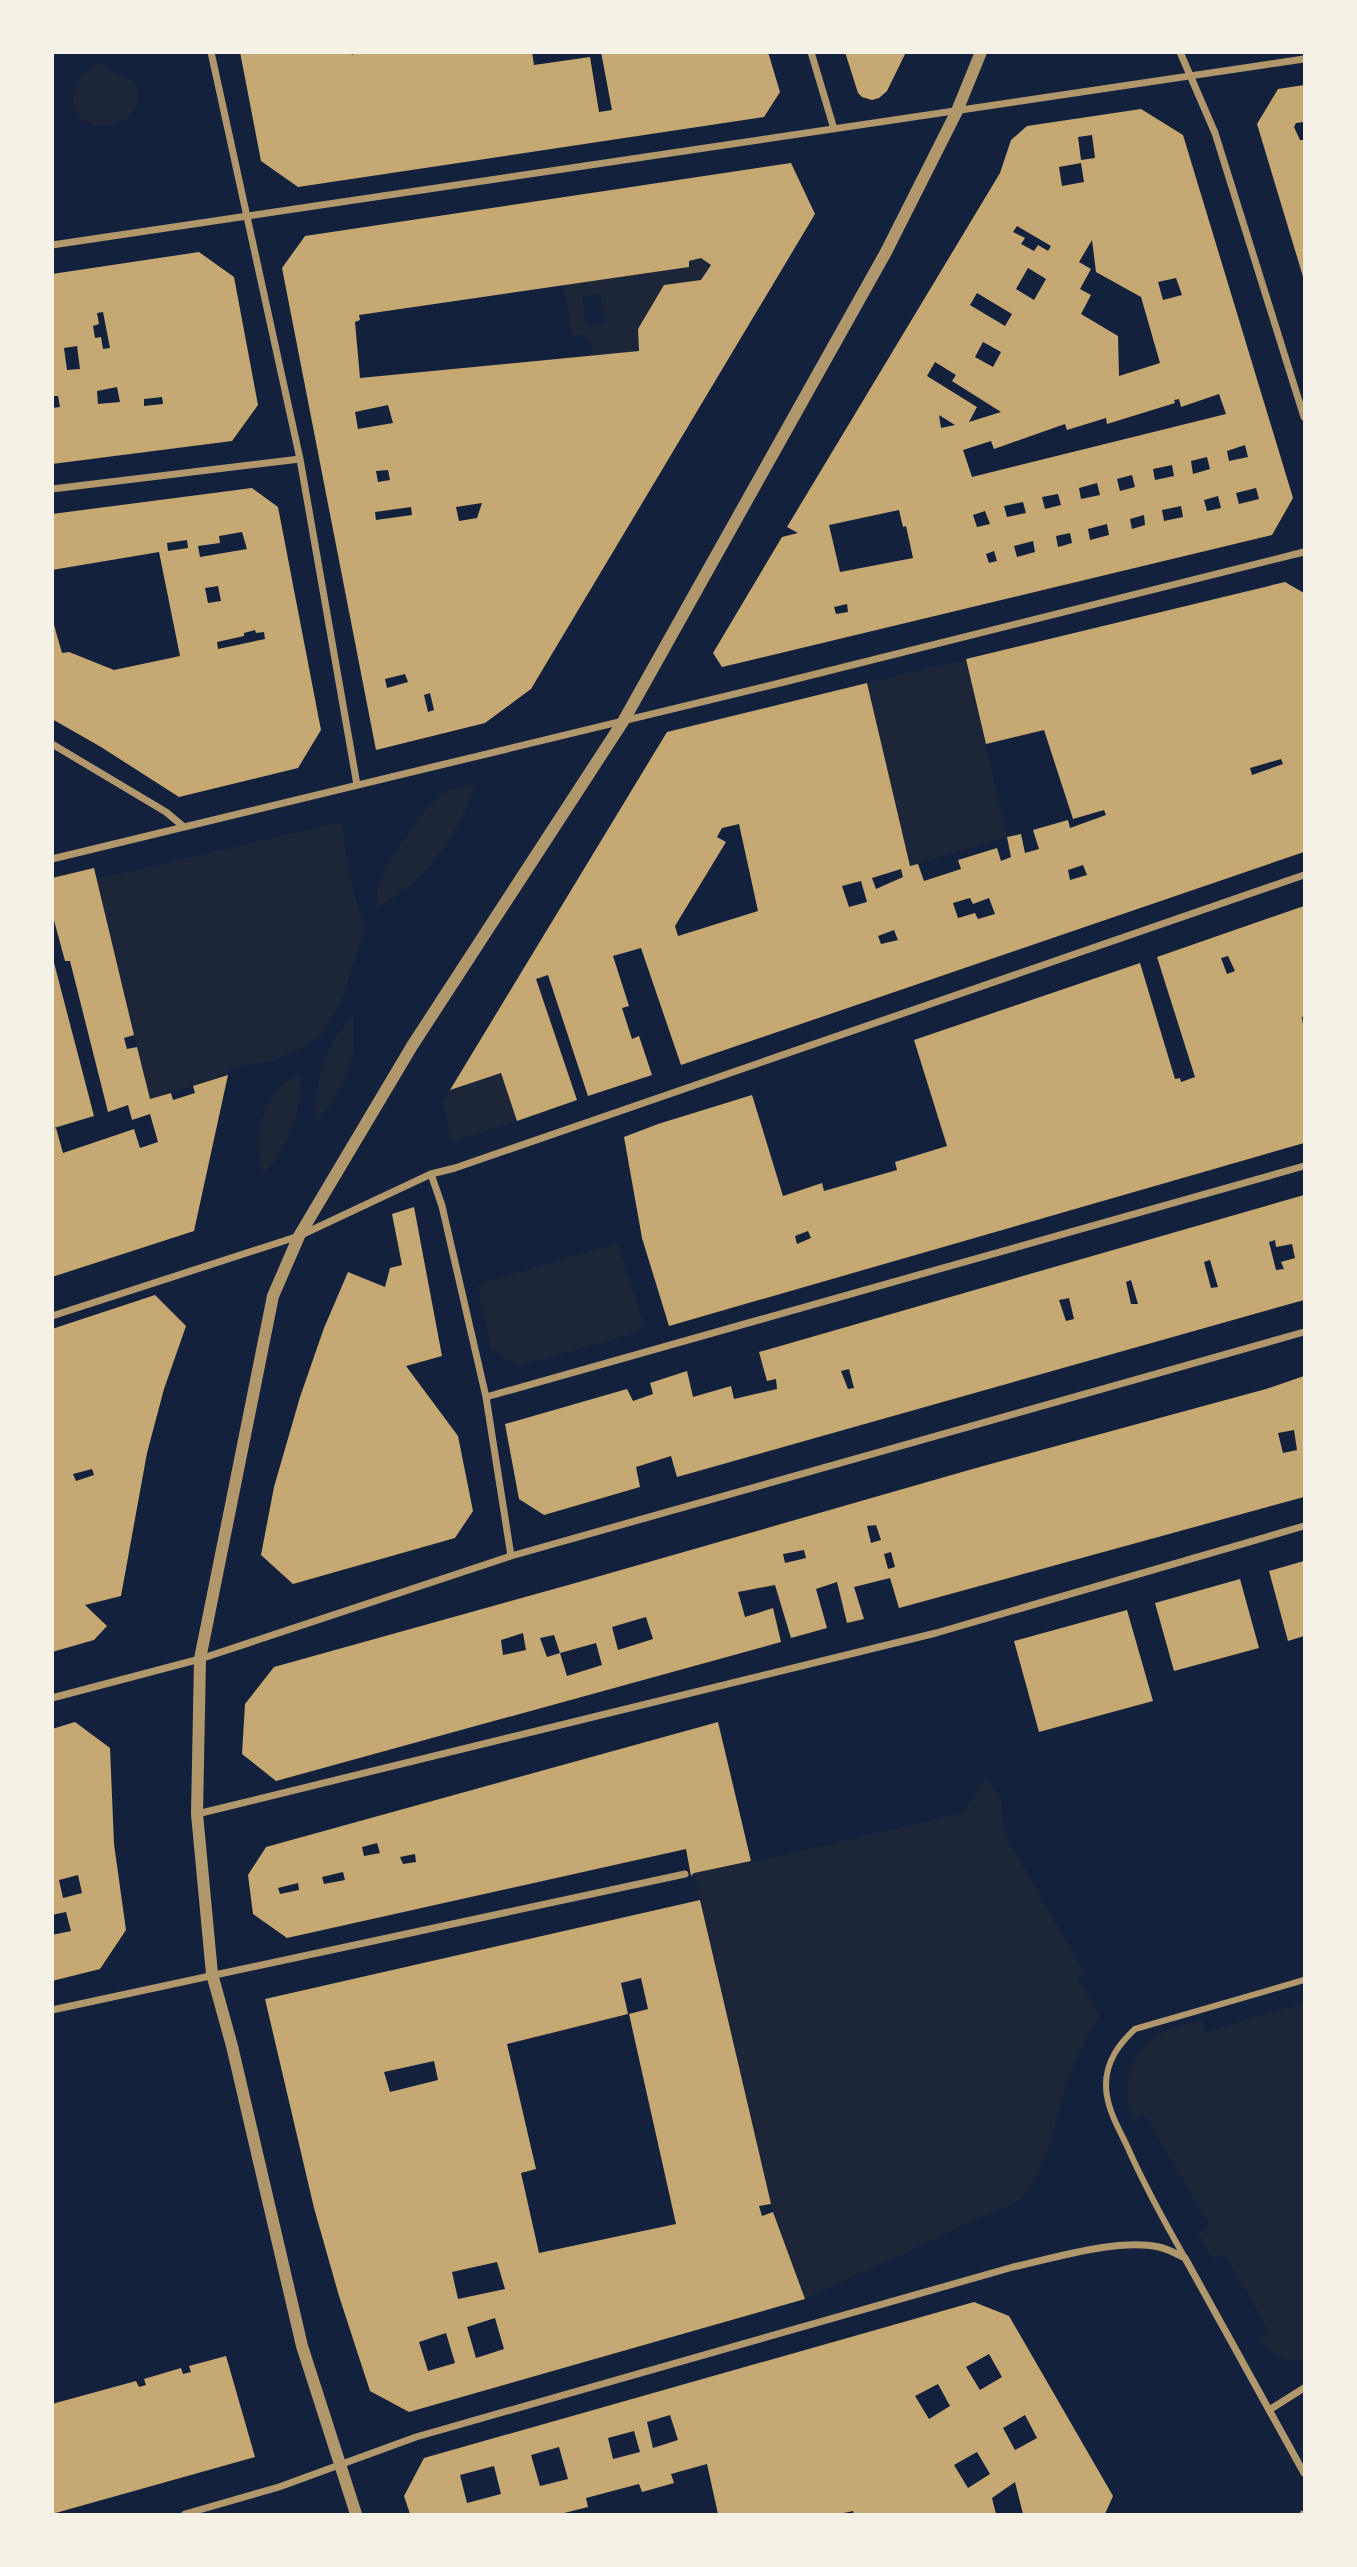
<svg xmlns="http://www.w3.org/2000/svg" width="1357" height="2567" viewBox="0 0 1357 2567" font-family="Manrope,sans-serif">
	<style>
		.green { fill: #1d2539; fill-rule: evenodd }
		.building { fill: #c6a872; fill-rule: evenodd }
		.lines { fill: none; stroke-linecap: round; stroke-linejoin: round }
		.pedestrian { stroke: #b1986c; stroke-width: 6 }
		.minor { stroke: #b1986c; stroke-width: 7 }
		.tertiary { stroke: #b1986c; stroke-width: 12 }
	</style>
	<rect width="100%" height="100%" fill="#14213d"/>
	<!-- green -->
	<path class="green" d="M97 64C107 67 112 73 121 76 125 78 132 79 135 83 144 95 135 114 123 120 102 132 70 126 74 97 76 80 82 73 97 64Z
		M701 258 711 265 701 280 664 286 639 351 587 357 593 344 580 335 572 336 563 285 689 267V261ZM600 293 605 322 587 326 582 297Z
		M966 659 1007 837 910 866 867 683Z
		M474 784C461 835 422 885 375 909L379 883 388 863 427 807 449 790Z
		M341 822 349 873 364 929 341 1003 321 1035 302 1048 275 1060 229 1069 228 1075 150 1099 97 879Z
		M353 1015C359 1058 344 1092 316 1123 313 1083 326 1045 353 1015Z
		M300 1073C304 1111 287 1149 262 1176 256 1146 257 1109 281 1085 286 1080 294 1077 300 1073Z
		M501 1073 517 1121 451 1142 443 1101 450 1090Z
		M618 1243 645 1330 520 1366 490 1348 478 1284Z
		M986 1776 1002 1802 1003 1831 1085 1974 1078 1978 1100 2016C1085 2039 1073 2062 1065 2089 1051 2132 1051 2162 1021 2199L805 2299 771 2204 694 1873 768 1859 964 1812Z
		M1304 2003V2360C1284 2362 1270 2354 1258 2338L1269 2331 1224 2253 1213 2259 1198 2233 1210 2226 1144 2114 1133 2120C1119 2088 1129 2051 1160 2034 1173 2027 1188 2024 1202 2020L1205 2032Z"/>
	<!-- building -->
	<path class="building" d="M240 52H351L352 55 356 52H532L534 65 590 57 599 112 612 110 601 52H768L780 92 764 117 298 187 261 161Z
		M845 52H906L887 91 879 98 872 100 862 97 858 93Z
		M1304 85V122L1296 123 1294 127 1300 140H1304V280L1257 124 1278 89Z
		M1141 109 1183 135 1293 498 1272 535 722 667 713 653 782 537 798 533 787 527 1000 173 1011 140 1027 126ZM1092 135 1095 158 1081 160 1078 137ZM1081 163 1084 182 1062 186 1059 167ZM1017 226 1051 246 1048 251 1038 245 1034 251 1021 244 1025 238 1013 232ZM1092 240 1096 272 1141 297 1160 363 1119 376 1118 336 1081 314 1091 295 1080 289 1091 269 1079 262ZM1028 268 1046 279 1034 300 1016 289ZM1176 278 1182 295 1163 300 1158 282ZM977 293 1012 314 1005 326 970 305ZM983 342 1001 352 993 367 975 357ZM935 362 956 375 952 381 1001 412 969 422 977 407 927 376ZM1219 394 1226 414 972 477 963 450 991 441 994 449 1065 424 1067 430 1106 418 1107 424 1175 403 1174 400 1179 399 1181 407ZM939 415 955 425 941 428ZM1245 445 1248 457 1229 461 1227 451ZM1207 457 1210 469 1193 474 1191 461ZM1172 465 1174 476 1155 480 1153 469ZM1132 475 1135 487 1120 491 1117 479ZM1097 483 1100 495 1081 499 1079 488ZM1256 488 1259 499 1239 504 1236 493ZM1058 494 1061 505 1045 509 1042 497ZM1218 496 1221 508 1207 511 1204 500ZM1023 502 1026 513 1007 517 1004 506ZM1181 506 1183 517 1164 521 1162 510ZM899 510 903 527 906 526 913 558 840 572 829 525ZM985 511 990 524 977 527 973 515ZM1144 515 1145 525 1132 529 1130 519ZM1107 524 1109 535 1090 540 1088 529ZM1070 533 1072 543 1058 547 1056 536ZM1033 541 1035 552 1017 557 1014 546ZM994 551 997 561 989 563 986 554ZM847 604 848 612 836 614 834 607Z
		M791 163 815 214 531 689 485 723 376 750 282 268 305 236ZM701 258 711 265 701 280 664 285 638 329 639 351 360 378 355 322 360 320 359 315 689 267V261ZM388 405 393 423 358 429 355 412ZM388 470 390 480 378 482 376 471ZM482 503 477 518 459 521 456 507ZM411 507 412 515 376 520 375 512ZM405 674 408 682 387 688 385 679ZM430 693 434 710 428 712 424 695Z
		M199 252 234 277 258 405 232 441 52 464V408L60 407 58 396H52V274ZM103 312 110 348 103 349 101 337 95 338 93 326 99 324 97 313ZM77 346 80 369 67 370 64 348ZM117 387 120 402 98 404 97 391ZM162 397 163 404 144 406V399Z
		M252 488 278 507 321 730 298 768 179 797 101 747 52 719V618L62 653 69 652 114 670 180 656 159 552 52 570V514ZM242 532 247 549 200 557 198 546 220 543 219 536ZM187 540 188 548 168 551 167 543ZM218 586 221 601 208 603 205 588ZM255 630 256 633 264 632 265 639 218 649 217 642 244 636V633Z
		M1285 582 1304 593V852L681 1065 641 948 613 956 629 1006 622 1008 632 1039 639 1036 652 1075 588 1096 548 975 536 979 577 1100 517 1121 501 1073 450 1090 667 732 867 683 910 866 918 864 924 881 961 869 958 860 997 848 1001 861 1011 857 1007 837 1021 834 1025 853 1039 849 1033 830 1068 820 1070 828 1106 815 1104 810 1073 819 1044 730 986 744 966 659ZM1281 759 1283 764 1252 775 1250 768ZM739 824 758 911 678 936 675 926 726 842 717 837 722 828ZM1083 865 1087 875 1070 880 1068 870ZM901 869 903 877 876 889 872 878ZM861 881 867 902 849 907 842 886ZM970 898 973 904 989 898 995 914 978 919 975 913 958 918 953 903ZM894 930 898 940 881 944 878 936Z
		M94 868 134 1035 124 1038 127 1049 137 1047 150 1099 171 1093 173 1100 195 1093 193 1086 228 1075 194 1231 52 1277V1129L56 1128 63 1153 134 1129 140 1148 158 1142 150 1114 132 1120 128 1105 108 1112 70 961H65L52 913V878Z
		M1304 906V1016L1302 1017 1304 1032V1143L669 1326 642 1238 624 1137 658 1124 752 1095 783 1196 822 1183 824 1191 897 1170 895 1162 947 1146 914 1040 1140 963 1175 1079 1180 1078 1181 1082 1195 1077 1157 957ZM1228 956 1235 971 1227 974 1221 958ZM808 1231 811 1238 797 1244 795 1236Z
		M52 955 94 1116 54 1128 52 1124Z
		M1304 1195V1300L677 1477 671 1456 636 1467 640 1487 544 1515 519 1499 505 1424 627 1389 633 1401 653 1394 650 1383 687 1371 693 1397 731 1386 734 1399 777 1389 776 1379 767 1381 759 1352ZM1275 1240 1276 1247 1292 1244 1295 1258 1281 1262 1284 1269 1276 1270 1269 1242ZM1210 1260 1218 1287 1211 1288 1204 1262ZM1131 1280 1138 1304H1131L1126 1282ZM1069 1298 1074 1319 1066 1321 1059 1300ZM849 1369 854 1388 848 1389 841 1371Z
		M414 1207 442 1356 406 1366 458 1436 473 1511 455 1538 293 1584 261 1555 274 1487 300 1397 324 1328 348 1272 385 1287 390 1268 402 1265 392 1214Z
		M155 1295 186 1326 164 1389 147 1453 121 1596 85 1605 107 1626 94 1640 52 1652V1329ZM92 1469 94 1475 76 1481 73 1474Z
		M1304 1376V1497L899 1608 890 1578 854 1587 864 1619 847 1623 837 1582 816 1589 827 1628 791 1638 775 1585 738 1592 745 1617 773 1608 781 1642 276 1781 242 1754 245 1704 274 1667 579 1582 976 1468 1266 1389ZM1294 1430 1297 1450 1283 1453 1278 1433ZM876 1525 881 1540 871 1543 867 1526ZM804 1550 806 1558 785 1563 783 1554ZM891 1552 895 1567 888 1569 884 1554ZM646 1617 653 1639 618 1650 612 1627ZM523 1633 526 1650 503 1655 501 1640ZM554 1635 560 1653 596 1643 602 1665 567 1676 560 1653 547 1657 540 1638Z
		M1304 1561V1636L1288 1641 1269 1571Z
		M1240 1579 1259 1648 1174 1671 1155 1603Z
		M1127 1610 1153 1701 1039 1732 1014 1641Z
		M75 1722 110 1748 114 1844 126 1930 100 1969 52 1981V1935L71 1931 66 1912 52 1915V1729ZM78 1875 82 1893 63 1898 59 1880Z
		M718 1722 751 1861 694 1873 691 1876 686 1849 287 1938 253 1914 248 1875 266 1847ZM377 1843 380 1853 364 1856 362 1847ZM415 1854 416 1862 403 1864 400 1857ZM343 1872 345 1880 324 1884 322 1877ZM298 1883 299 1890 280 1894 278 1888Z
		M700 1900 771 2204 759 2206 762 2216 773 2212 805 2299 409 2412 370 2391 339 2296 314 2208 265 1999ZM641 1978 648 2009 629 2014 676 2224 539 2253 521 2173 536 2169 507 2044 628 2014 621 1983ZM434 2061 438 2080 390 2092 384 2072ZM497 2262 505 2289 458 2299 452 2272ZM495 2318 504 2349 476 2358 467 2327ZM446 2333 455 2363 428 2371 419 2342Z
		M974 2302 1009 2316 1113 2496 1105 2514H1023L1015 2482 992 2498 996 2514H854L853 2511 839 2514H718L707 2464 671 2474 674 2483 642 2492 639 2484 586 2498 588 2507 560 2514H410L404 2496 424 2458ZM989 2354 1002 2377 980 2390 966 2367ZM938 2384 950 2406 929 2419 915 2396ZM670 2415 678 2440 653 2448 647 2422ZM1025 2415 1037 2438 1015 2450 1003 2428ZM634 2431 640 2452 613 2459 608 2438ZM559 2447 568 2479 540 2486 531 2455ZM977 2452 990 2474 968 2488 954 2465ZM494 2466 501 2494 467 2503 460 2475Z
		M226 2356 255 2457 52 2514V2404L136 2381 139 2387 146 2385 144 2379 181 2368 183 2374 191 2372 189 2366Z"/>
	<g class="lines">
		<!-- pedestrian -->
		<path class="pedestrian" d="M1185 2258C1164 2221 1144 2185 1127 2146 1118 2127 1106 2107 1106 2085 1106 2061 1119 2044 1135 2029L1304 1980"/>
		<!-- minor -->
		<path class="minor" d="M211 52 300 459 357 785
			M811 52 834 129
			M1180 52 1215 133 1304 417
			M52 245 1304 59
			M52 489 300 459
			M52 744 166 812 184 827
			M52 859 780 683 1304 552
			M431 1174 442 1206 486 1397 511 1556
			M52 1316 299 1236 431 1174 455 1168 1304 875
			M486 1397 1304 1166
			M52 1698 200 1659 511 1556 1304 1332
			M197 1814 936 1633 1304 1526
			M52 2010 685 1874
			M1269 2410 1304 2388
			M185 2514 279 2487 416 2437 1013 2267C1054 2258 1118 2238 1159 2247 1168 2249 1177 2254 1185 2258L1304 2473
			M1303 2514H1304"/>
		<!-- tertiary -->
		<path class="tertiary" d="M356 2514 302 2346 232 2046 212 1974 197 1814 200 1659 273 1296 299 1236 412 1046 624 720 886 252 957 111 981 52"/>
	</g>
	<!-- border -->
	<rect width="1357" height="2567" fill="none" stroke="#f6f1e7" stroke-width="108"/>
</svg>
